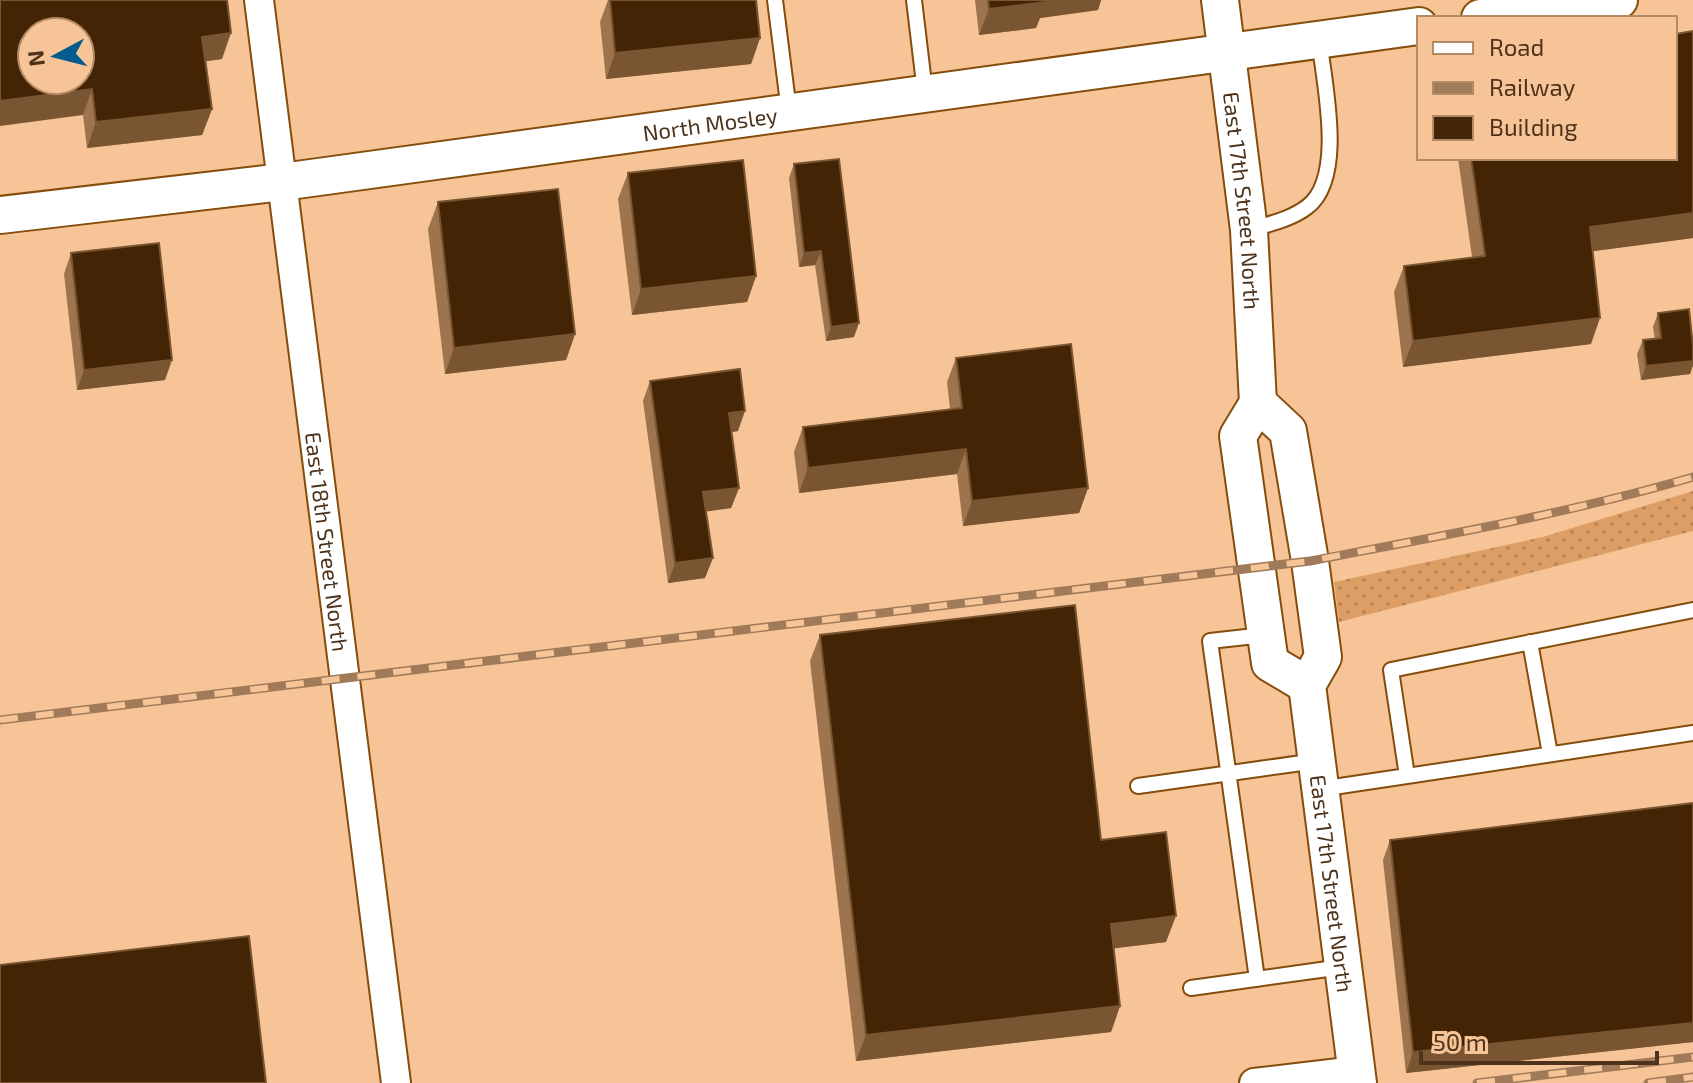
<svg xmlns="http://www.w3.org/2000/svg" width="1693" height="1083" viewBox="0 0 1693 1083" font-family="'Exo 2',sans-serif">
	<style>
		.grass { fill: url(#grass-dots) }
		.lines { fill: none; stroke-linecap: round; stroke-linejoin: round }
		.service-casing { stroke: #844d0c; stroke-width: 18 }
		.minor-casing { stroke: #844d0c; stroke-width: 32 }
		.tertiary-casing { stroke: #844d0c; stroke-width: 40 }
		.service { stroke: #fff; stroke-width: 14 }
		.minor { stroke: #fff; stroke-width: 28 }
		.tertiary { stroke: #fff; stroke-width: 36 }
		.rail-casing { stroke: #a17b59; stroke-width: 9 }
		.rail { stroke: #f7c497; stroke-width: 6; stroke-dasharray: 18; stroke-linecap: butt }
		.wall { fill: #9d744e }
		.shaded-wall { fill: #795531 }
		.building { fill: #432505; stroke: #795531; stroke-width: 2; fill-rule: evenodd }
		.labels { text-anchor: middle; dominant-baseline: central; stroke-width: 8; stroke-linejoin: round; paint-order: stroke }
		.street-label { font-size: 22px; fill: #4d331c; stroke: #f7c497 }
	</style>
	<defs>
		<pattern id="grass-dots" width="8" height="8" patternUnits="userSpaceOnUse" patternTransform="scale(2)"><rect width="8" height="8" fill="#dc9e65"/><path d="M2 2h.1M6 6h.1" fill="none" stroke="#b58152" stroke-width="1.8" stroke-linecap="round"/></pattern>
	</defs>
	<rect width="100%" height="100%" fill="#f7c497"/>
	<!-- grass -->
	<path class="grass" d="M1693 491V531L1339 622 1334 582 1543 537Z"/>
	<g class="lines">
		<!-- service casing -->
		<g class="service-casing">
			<path id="service" d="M775 0 789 111
				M914 0 925 92
				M1249 230C1268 224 1290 220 1307 207 1346 178 1324 83 1319 39
				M1530 642 1550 754
				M1407 776 1391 670 1693 610
				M1138 786 1316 761
				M1320 789 1693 733
				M1257 979 1210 641 1264 635
				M1191 988 1342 967"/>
		</g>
		<!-- minor casing -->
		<g class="minor-casing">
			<g id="minor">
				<path id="s1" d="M259 0 396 1083"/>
				<path d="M1254 1083 1356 1071"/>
			</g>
		</g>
		<!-- tertiary casing -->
		<g class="tertiary-casing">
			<g id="tertiary">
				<path id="s2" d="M1220 0 1249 230 1258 403 1238 436 1270 663 1307 685"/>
				<path d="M1480 18 1619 0"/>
				<path id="s3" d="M0 215 282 182 1419 26"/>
				<path id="s4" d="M1258 403 1288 431 1310 561 1323 657 1307 685 1358 1083"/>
			</g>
		</g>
		<!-- service -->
		<use href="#service" class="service"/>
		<!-- minor -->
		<use href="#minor" class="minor"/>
		<!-- tertiary -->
		<use href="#tertiary" class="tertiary"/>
		<!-- rail casing -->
		<g class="rail-casing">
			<path id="rail" d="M0 720 1310 561C1439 536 1567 514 1693 477
				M1477 1083 1693 1057
				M1648 1083 1693 1077"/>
		</g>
		<!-- rail -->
		<use href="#rail" class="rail"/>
	</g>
	<!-- wall -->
	<path class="wall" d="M0 0 222 59 206 61 212 109 202 135 87 148 83 115Z
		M608 0H756L760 38 751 64 606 79 600 22Z
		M975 0H1101L1098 10 1040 18 1036 28 979 35Z
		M1693 31V238L1592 251 1591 344 1403 367 1394 292 1404 266 1472 257 1458 158H1675Z
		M794 164 854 337 826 341 815 265 799 267 789 178Z
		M628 173 756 276 747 302 632 315 618 199Z
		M438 202 575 334 566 360 445 374 428 229Z
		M71 253 165 380 77 390 64 274Z
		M1658 313 1693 346V365L1690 374 1641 380 1637 354 1643 340 1655 339 1653 327Z
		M956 358 1088 488 1079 513 963 526 957 474 799 493 794 452 803 427 950 409 947 382Z
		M650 381 738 431 731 432 739 488 731 508 706 511 705 578 668 583 643 401Z
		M820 635 1101 840 1166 942 1114 948 1120 1006 1111 1032 856 1061 810 661Z
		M1693 803V1042L1406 1073 1383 860 1390 840Z"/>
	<!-- shaded-wall -->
	<path class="shaded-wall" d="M1042 0H1101L1098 10 1040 18 1036 28 979 35 989 9Z
		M231 33 222 59 193 63 202 37Z
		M760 38 751 64 606 79 615 53Z
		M92 89 83 115 0 126V101Z
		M212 109 202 135 87 148 96 122Z
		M1693 213V238L1580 253 1590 227Z
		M821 251 815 265 799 267 804 253Z
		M756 276 747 302 632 315 641 289Z
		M1600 318 1591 344 1403 367 1413 341Z
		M859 323 854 337 826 341 831 327Z
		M575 334 566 360 445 374 454 348Z
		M172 360 165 380 77 390 84 370Z
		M1693 361V365L1690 374 1641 380 1646 366Z
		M745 411 738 431 721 434 729 413Z
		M966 449 957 474 799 493 808 468Z
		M739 488 731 508 696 513 703 492Z
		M1088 488 1079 513 963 526 972 501Z
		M713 558 705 578 668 583 675 563Z
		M1176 916 1166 942 1101 950 1111 924Z
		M1120 1006 1111 1032 856 1061 866 1035Z
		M1693 1023V1042L1406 1073 1413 1052Z"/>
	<!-- building -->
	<path class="building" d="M0 0H227L231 33 202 37 212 109 96 122 92 89 0 101ZM32 32H80V80H32Z
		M610 0H756L760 38 615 53Z
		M988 0H1045L1046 2 989 9Z
		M1693 31V213L1590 227 1600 318 1413 341 1404 266 1485 256 1471 158H1675V34Z
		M839 159 859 323 831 327 821 251 804 253 794 164Z
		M743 160 756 276 641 289 628 173Z
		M558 189 575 334 454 348 438 202Z
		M159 243 172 360 84 370 71 253Z
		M1689 309 1693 346V361L1646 366 1643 340 1661 338 1658 313Z
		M1071 344 1088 488 972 501 966 449 808 468 803 427 962 408 956 358Z
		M740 369 745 411 729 413 739 488 703 492 713 558 675 563 650 381Z
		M1075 605 1101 840 1166 832 1176 916 1111 924 1120 1006 866 1035 820 635Z
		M1693 803V1023L1413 1052 1390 840Z
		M249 936 266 1083H0V965Z"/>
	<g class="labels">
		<!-- street labels -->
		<g class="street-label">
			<text stroke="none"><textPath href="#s3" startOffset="716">North Mosley</textPath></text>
			<text stroke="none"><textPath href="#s2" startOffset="202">East 17th Street North</textPath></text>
			<text stroke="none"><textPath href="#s1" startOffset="546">East 18th Street North</textPath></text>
			<text stroke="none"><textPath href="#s4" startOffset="502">East 17th Street North</textPath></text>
		</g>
	</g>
	<!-- legend -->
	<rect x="1417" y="16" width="260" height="144" fill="#f7c497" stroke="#b38a66" stroke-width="2"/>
	<rect x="1433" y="42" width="40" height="12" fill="#ffffff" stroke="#b38a66" stroke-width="2"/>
	<text x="1489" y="56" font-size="24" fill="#4d331c">Road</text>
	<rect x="1433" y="82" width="40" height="12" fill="#a17b59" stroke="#b38a66" stroke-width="2"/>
	<text x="1489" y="96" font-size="24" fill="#4d331c">Railway</text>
	<rect x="1433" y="116" width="40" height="24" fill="#432505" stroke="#b38a66" stroke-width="2"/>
	<text x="1489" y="136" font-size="24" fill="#4d331c">Building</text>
	<!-- north arrow -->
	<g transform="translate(56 56) rotate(263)"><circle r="38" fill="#f7c497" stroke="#b38a66" stroke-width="2"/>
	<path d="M0-6L14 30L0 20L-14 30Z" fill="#035c8d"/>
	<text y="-12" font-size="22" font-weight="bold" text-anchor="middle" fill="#4d331c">N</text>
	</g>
	<!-- scale -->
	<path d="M1421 1051v12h236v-12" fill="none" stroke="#4d331c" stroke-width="4"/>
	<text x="1433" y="1051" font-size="24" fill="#4d331c" stroke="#f7c497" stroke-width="6" paint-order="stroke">50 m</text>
</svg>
